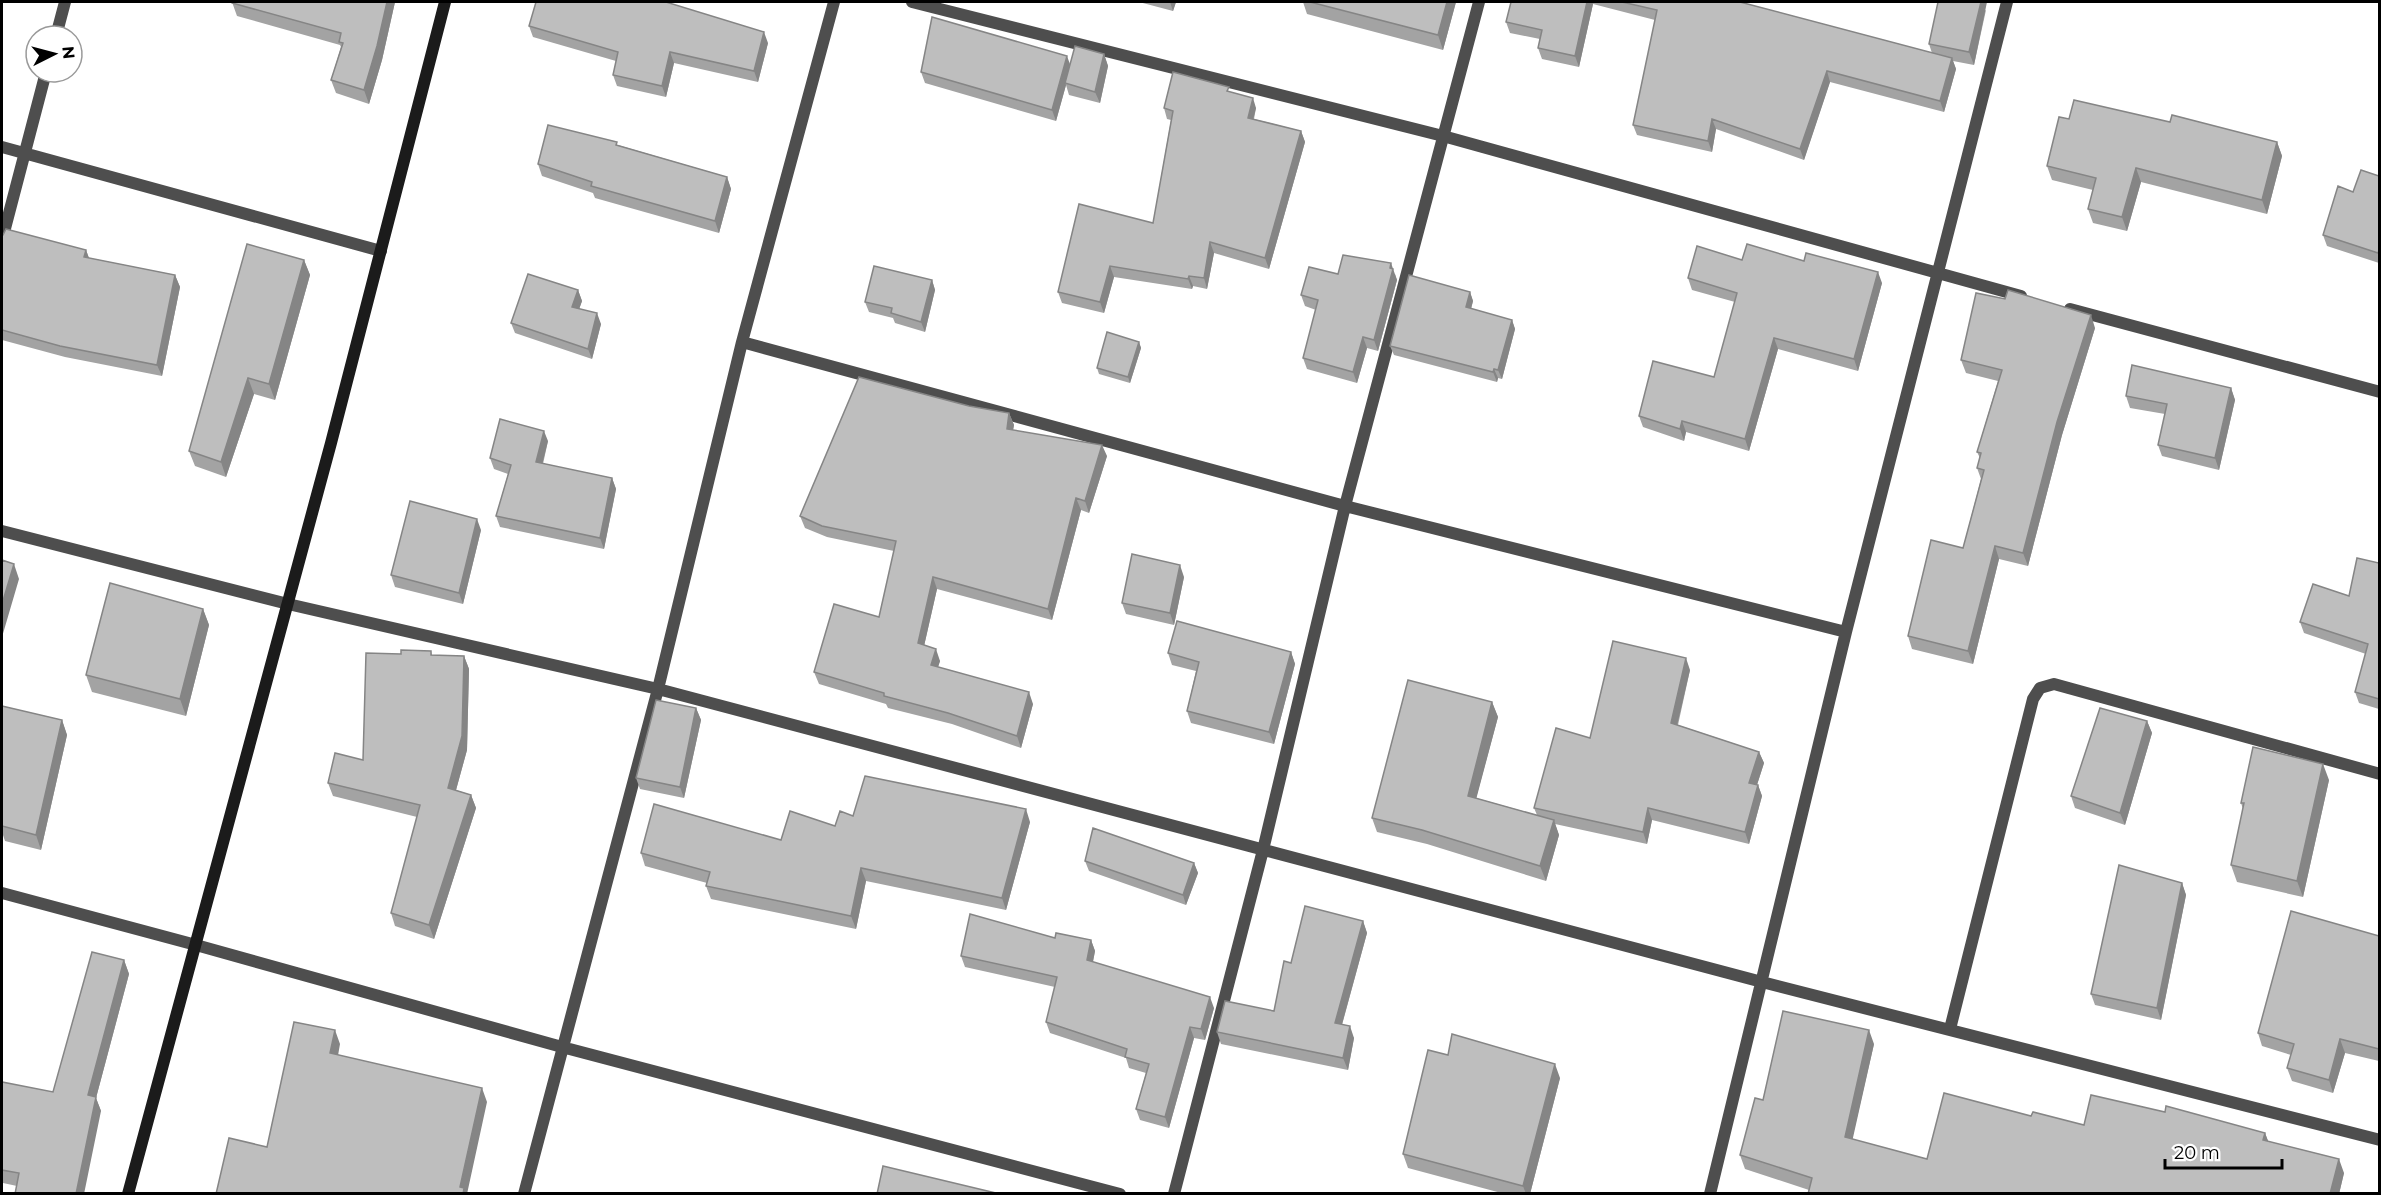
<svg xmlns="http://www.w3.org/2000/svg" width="2381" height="1195" viewBox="0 0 2381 1195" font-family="Montserrat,sans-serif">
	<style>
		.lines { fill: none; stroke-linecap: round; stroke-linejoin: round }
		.minor { stroke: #4e4e4e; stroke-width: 12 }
		.secondary { stroke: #1b1b1b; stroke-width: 12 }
		.wall { fill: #a3a3a3 }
		.shaded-wall { fill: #858585 }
		.building { fill: #bebebe; stroke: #858585; stroke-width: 1.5 }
	</style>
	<rect width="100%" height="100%" fill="#fff"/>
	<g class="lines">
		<!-- minor -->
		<path class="minor" d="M912 2 1443 136 2021 296
			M56 36 65 2
			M2 147 381 251
			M2 240 46 72
			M2070 309 2380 392
			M742 342 1345 506 1846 632
			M2 531 288 604 658 689 1762 982 2380 1140
			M2 893 196 945 562 1047 1120 1194
			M1950 1029 2033 699 2040 688 2054 684 2380 774
			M524 1194 658 689 742 342 834 2
			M1174 1194 1263 850 1345 506 1479 2
			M1710 1194 1846 632 2007 2"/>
		<!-- secondary -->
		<path class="secondary" d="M128 1194 331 443 445 2"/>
	</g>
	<!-- wall -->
	<path class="wall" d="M232 2H395L382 60 369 104 336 93 331 80 341 47 340 45 237 16Z
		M1139 2H1176L1173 11Z
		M1303 2H1456L1443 50 1307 14Z
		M1511 2H1740L1932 53 1929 44 1986 10 1974 65 1953 61 1956 69 1944 112 1830 82 1804 160 1716 129 1712 152 1637 135 1633 125 1655 20 1593 4 1579 67 1542 59 1538 48 1540 39 1510 33 1506 22Z
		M529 26 768 43 758 82 674 63 666 97 617 86 613 75 616 61 533 37Z
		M1104 54 1108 66 1100 103 1069 95 1066 85 1056 121 925 83 921 72 1070 65Z
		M1231 92 1256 108 1254 119 1301 131 1305 142 1269 269 1214 253 1207 289 1193 286 1192 289 1114 277 1104 313 1062 303 1058 292 1153 223 1171 120 1167 119 1164 108Z
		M2069 119 2170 122 2277 142 2282 156 2267 214 2141 182 2127 231 2093 223 2088 209 2093 190 2052 180 2047 166Z
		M618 145 727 177 731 189 719 233 595 198 593 193 542 176 538 164Z
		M2379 176V263L2327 246 2323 235 2353 192Z
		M2 235 86 250 89 258 175 275 180 287 162 376 65 357 2 340Z
		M304 260 310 275 275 400 254 394 226 477 195 466 189 451Z
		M1742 260 1804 261 1882 283 1858 371 1778 349 1749 451 1686 432 1684 441 1643 427 1639 416 1714 377 1735 302 1692 290 1688 278Z
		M1338 274H1395L1397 280 1378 351 1367 348 1357 383 1307 369 1303 358 1316 310 1305 306 1301 295Z
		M932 280 935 290 925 332 895 323 893 318 869 312 865 302Z
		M578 290 582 301 579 309 601 324 592 359 515 333 511 323Z
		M1470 292 1473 301 1471 309 1512 320 1515 329 1502 379 1498 378 1497 382 1394 355 1390 346Z
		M2095 328 2062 435 2028 566 1999 559 1973 664 1912 649 1908 636 1963 548 1981 479 1977 468 1980 458 1977 452 1998 381 1966 373 1961 360Z
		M1139 342 1141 348 1130 383 1099 374 1097 368Z
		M2231 388 2235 400 2219 470 2162 456 2158 445 2165 414 2130 408 2126 396Z
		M969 406 1009 413 1014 425 1013 430 1107 456 1089 513 1081 510 1052 620 937 589 924 646 940 661 938 667 1033 704 1021 748 952 724 888 708 886 704 819 684 814 672 879 617 894 551 827 537 805 528 800 516Z
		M548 441 543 464 612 478 616 489 604 549 500 527 496 516 508 474 494 469 490 458Z
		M481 530 463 604 395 587 391 575Z
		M2379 563V709L2359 703 2355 692 2366 654 2304 633 2300 622 2349 596Z
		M1184 577 1174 625 1126 614 1122 603Z
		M203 609 209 625 186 716 92 692 86 675Z
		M431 651 432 655 464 656 469 669 467 750 456 790 471 795 476 808 434 939 395 926 391 913 417 817 333 796 328 783 363 760 401 654Z
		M1291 652 1295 664 1274 744 1191 723 1187 711 1196 671 1172 665 1168 653Z
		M1690 670 1678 725 1759 752 1764 763 1757 785H1758L1762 796 1749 844 1652 820 1647 844 1555 824 1559 835 1546 881 1427 844 1377 832 1372 818 1492 702 1498 717 1476 798 1537 815 1534 808 1590 738Z
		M2 706 62 720 67 735 41 850 5 841 2 832Z
		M696 708 701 720 684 798 640 789 636 778Z
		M2147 721 2152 733 2125 825 2075 808 2071 796Z
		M2329 780 2303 897 2237 882 2231 865 2243 809 2241 803Z
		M853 816 1030 822 1006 910 866 881 856 929 711 899 706 886 707 883 645 866 641 853 781 840 835 826Z
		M1085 861 1194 863 1198 873 1186 905 1089 871Z
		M2182 883 2186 895 2161 1020 2095 1005 2091 994Z
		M1363 921 1367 933 1342 1025 1354 1038 1348 1070 1221 1044 1217 1032 1274 1011 1291 963Z
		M2379 935V1061L2345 1053 2333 1093 2292 1081 2287 1068 2291 1055 2262 1046 2258 1033 2379 936Z
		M1055 938 1091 940 1095 951 1093 962 1214 1008 1205 1040 1194 1038 1169 1128 1140 1120 1136 1109 1146 1073 1129 1068 1126 1058 1050 1033 1046 1022 1055 987 965 967 961 956Z
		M124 960 129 974 96 1098 101 1111 17 1186 3 1183 2 1179V1082L53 1092Z
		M1874 1044 1852 1139 1927 1159 2031 1116 2084 1125 2165 1112 2265 1133 2268 1141 2344 1173 2339 1194H1808L1809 1190 1745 1169 1740 1155 1763 1100Z
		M1448 1055 1560 1078 1530 1194H1505L1408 1168 1403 1154Z"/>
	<!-- shaded-wall -->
	<path class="shaded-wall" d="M387 2H395L382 60 369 104 364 90Z
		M1170 2H1176L1173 11Z
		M1447 2H1456L1443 50 1438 35Z
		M1587 2H1592L1593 4 1579 67 1575 56Z
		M1981 2H1987L1974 65 1969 52Z
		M764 32 768 43 758 82 754 71Z
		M670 52 674 63 666 97 662 86Z
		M1104 54 1108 66 1100 103 1095 92Z
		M1067 56 1071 67 1065 83 1066 85 1056 121 1052 110Z
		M1952 58 1956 69 1944 112 1940 101Z
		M1827 71 1830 82 1804 160 1800 149Z
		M1253 98 1256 108 1251 128 1248 118Z
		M1712 119 1716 129 1712 152 1708 141Z
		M1301 131 1305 142 1269 269 1265 258Z
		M2277 142 2282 156 2267 214 2262 200Z
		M2136 168 2141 182 2127 231 2122 217Z
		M727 177 731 189 719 233 715 221Z
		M1210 242 1214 253 1207 289 1204 278Z
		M86 250 90 261 84 257Z
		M304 260 310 275 275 400 269 384Z
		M1391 263 1397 280 1378 351 1374 340Z
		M1110 266 1114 277 1104 313 1100 302Z
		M1878 272 1882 283 1858 371 1854 359Z
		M175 275 180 287 162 376 157 365Z
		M1189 276 1193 286 1192 289 1188 279Z
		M932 280 935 290 925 332 921 322Z
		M578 290 582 301 576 318 572 307Z
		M1470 292 1473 301 1469 316 1466 307Z
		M597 313 601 324 592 359 588 349Z
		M2091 315 2095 328 2062 435 2028 566 2023 553 2057 422Z
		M1512 320 1515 329 1502 379 1498 370Z
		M1363 337 1367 348 1357 383 1353 372Z
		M1774 338 1778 349 1749 451 1745 439Z
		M1139 342 1141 348 1130 383 1128 377Z
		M1494 369 1498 378 1497 382 1493 372Z
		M248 378 254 394 226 477 221 462Z
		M2231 388 2235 400 2219 470 2215 458Z
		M1009 413 1014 425 1011 441 1007 429Z
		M1682 421 1686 432 1684 441 1680 429Z
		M544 431 548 441 540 473 536 462Z
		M1102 445 1107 456 1089 513 1085 501Z
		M612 478 616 489 604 549 600 538Z
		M1076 498 1081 510 1052 620 1048 609Z
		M477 519 481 530 463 604 459 593Z
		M1995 546 1999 559 1973 664 1968 651Z
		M14 564 19 579 2 637V604Z
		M1180 565 1184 577 1174 625 1170 613Z
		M933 577 937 589 922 655 918 643Z
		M203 609 209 625 186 716 180 699Z
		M936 649 940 661 935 676 931 665Z
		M1291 652 1295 664 1274 744 1269 732Z
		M464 656 469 669 467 750 453 801 448 788Z
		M1686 658 1690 670 1675 734 1671 723Z
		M1029 692 1033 704 1021 748 1017 736Z
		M1492 702 1498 717 1473 811 1468 796Z
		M696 708 701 720 684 798 680 787Z
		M62 720 67 735 41 850 36 835Z
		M2147 721 2152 733 2125 825 2120 813Z
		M1759 752 1764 763 1754 794 1749 783Z
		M2323 764 2329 780 2303 897 2297 881Z
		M1758 785 1762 796 1749 844 1745 832Z
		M471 795 476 808 434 939 429 925Z
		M1648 808 1652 820 1647 844 1643 832Z
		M1026 809 1030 822 1006 910 1002 898Z
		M1554 820 1559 835 1546 881 1540 866Z
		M1194 863 1198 873 1186 905 1183 895Z
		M861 868 866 881 856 929 851 916Z
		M2182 883 2186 895 2161 1020 2157 1008Z
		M1363 921 1367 933 1339 1035 1335 1023Z
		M1091 940 1095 951 1091 971 1087 960Z
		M124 960 129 974 96 1098 101 1111 84 1194H76L88 1095Z
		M1210 997 1214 1008 1205 1040 1201 1029Z
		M1350 1026 1354 1038 1348 1070 1343 1058Z
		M1190 1027 1194 1038 1169 1128 1165 1117Z
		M335 1030 340 1044 336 1067 330 1053Z
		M1869 1030 1874 1044 1850 1151 1845 1137Z
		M2340 1039 2345 1053 2333 1093 2329 1080Z
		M1555 1064 1560 1078 1530 1194H1526L1523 1186Z
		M482 1088 487 1102 467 1194H462L460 1187Z
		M2265 1133 2270 1146 2263 1140Z
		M2339 1159 2344 1173 2339 1194H2330Z"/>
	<!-- building -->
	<path class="building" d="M232 2H387L377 46 364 90 331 80 343 43 339 42 341 33 232 3Z
		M536 2H666L764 32 754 71 670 52 662 86 613 75 618 52 529 26Z
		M1310 2H1447L1438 35Z
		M1511 2H1587L1575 56 1538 48 1542 30 1506 22Z
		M1622 2H1740L1952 58 1940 101 1827 71 1800 149 1712 119 1708 141 1633 125 1657 10Z
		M1938 2H1981L1969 52 1929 44Z
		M932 17 1067 56 1052 110 921 72Z
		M1075 46 1104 54 1095 92 1065 83Z
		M1173 72 1229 87 1227 91 1253 98 1248 118 1301 131 1265 258 1210 242 1204 278 1189 276 1188 279 1110 266 1100 302 1058 292 1079 204 1153 223 1173 111 1164 108Z
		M2074 100 2170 122 2172 115 2277 142 2262 200 2136 168 2122 217 2088 209 2096 178 2047 166 2059 117 2069 119Z
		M548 125 617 142 616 145 727 177 715 221 591 186 592 182 538 164Z
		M2361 170 2379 176V250L2378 253 2323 235 2338 186 2353 192Z
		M6 229 86 250 84 257 175 275 157 365 60 346 2 330V235H3Z
		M247 244 304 260 269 384 248 378 221 462 189 451Z
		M1747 244 1804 261 1806 253 1878 272 1854 359 1774 338 1745 439 1682 421 1680 429 1639 416 1653 361 1714 377 1737 293 1688 278 1697 246 1742 260Z
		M1343 255 1391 263 1390 268 1393 269 1374 340 1363 337 1353 372 1303 358 1318 300 1301 295 1309 267 1338 274Z
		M874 266 932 280 921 322 891 313 892 308 865 302Z
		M528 274 578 290 572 307 597 313 588 349 511 323Z
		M1409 275 1470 292 1466 307 1512 320 1498 370 1494 369 1493 372 1390 346Z
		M2008 290 2091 315 2057 422 2023 553 1995 546 1968 651 1908 636 1931 540 1963 548 1984 470 1977 468 1981 453 1977 452 2002 370 1961 360 1976 293 2005 299Z
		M1107 332 1139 342 1128 377 1097 368Z
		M2132 365 2231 388 2215 458 2158 445 2167 404 2126 396Z
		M859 377 969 406 1009 413 1007 429 1102 445 1085 501 1076 498 1048 609 933 577 918 643 936 649 931 665 1029 692 1017 736 948 713 884 696V693L814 672 834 604 879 617 896 541 822 526 800 516Z
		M500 419 544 431 536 462 612 478 600 538 496 516 511 465 490 458Z
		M410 501 477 519 459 593 391 575Z
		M1132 554 1180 565 1170 613 1122 603Z
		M2357 558 2379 563V699L2355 692 2368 644 2300 622 2313 584 2349 596Z
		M2 560 14 564 2 604Z
		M110 583 203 609 180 699 86 675Z
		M1177 621 1291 652 1269 732 1187 711 1199 662 1168 653Z
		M1613 641 1686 658 1671 723 1759 752 1749 783 1758 785 1745 832 1648 808 1643 832 1534 808 1556 728 1590 738Z
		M401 650 431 651V655L464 656 462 736 448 788 471 795 429 925 391 913 420 805 328 783 335 753 363 760 366 653 401 654Z
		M1408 680 1492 702 1468 796 1554 820 1540 866 1422 830 1372 818Z
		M656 700 696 708 680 787 636 778Z
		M2 706 62 720 36 835 2 826Z
		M2100 708 2147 721 2120 813 2071 796Z
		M2253 747 2323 764 2297 881 2231 865 2244 803H2241Z
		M865 776 1026 809 1002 898 861 868 851 916 706 886 710 872 641 853 654 804 781 840 790 811 835 826 840 811 853 816Z
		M1093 828 1194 863 1183 895 1085 861Z
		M2119 865 2182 883 2157 1008 2091 994Z
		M1305 906 1363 921 1335 1023 1350 1026 1343 1058 1217 1032 1225 1001 1274 1011 1284 961 1291 963Z
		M2291 911 2379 936V935V1049L2340 1039 2329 1080 2287 1068 2294 1044 2258 1033Z
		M970 914 1055 938 1056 933 1091 940 1087 960 1210 997 1201 1029 1190 1027 1165 1117 1136 1109 1149 1064 1125 1057 1127 1049 1046 1022 1057 977 961 956Z
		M92 952 124 960 88 1095 96 1097 76 1194H15L19 1173 2 1170V1082L53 1092Z
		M1783 1011 1869 1030 1845 1137 1927 1159 1944 1093 2031 1116 2033 1112 2084 1125 2091 1095 2165 1112 2166 1106 2265 1133 2263 1140 2339 1159 2330 1194H1808L1812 1178 1740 1155 1755 1098 1763 1100Z
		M294 1022 335 1030 330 1053 482 1088 460 1187 464 1188 463 1194H216L229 1138 267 1147Z
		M1452 1034 1555 1064 1523 1186 1403 1154 1428 1050 1448 1055Z
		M883 1166 1000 1194H877Z"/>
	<!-- border -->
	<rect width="2381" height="1195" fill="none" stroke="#000000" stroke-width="6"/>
	<!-- north arrow -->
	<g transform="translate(54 54) rotate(84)"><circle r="28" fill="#ffffff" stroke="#999999" stroke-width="1.5"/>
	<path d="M0-4.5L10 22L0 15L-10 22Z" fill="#000000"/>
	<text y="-9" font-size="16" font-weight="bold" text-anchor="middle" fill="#000000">N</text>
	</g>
	<!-- scale -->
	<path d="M2165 1159v9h117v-9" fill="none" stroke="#000000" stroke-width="3"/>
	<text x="2174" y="1159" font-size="18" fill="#000000" stroke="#ffffff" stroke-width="4.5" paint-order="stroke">20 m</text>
</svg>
